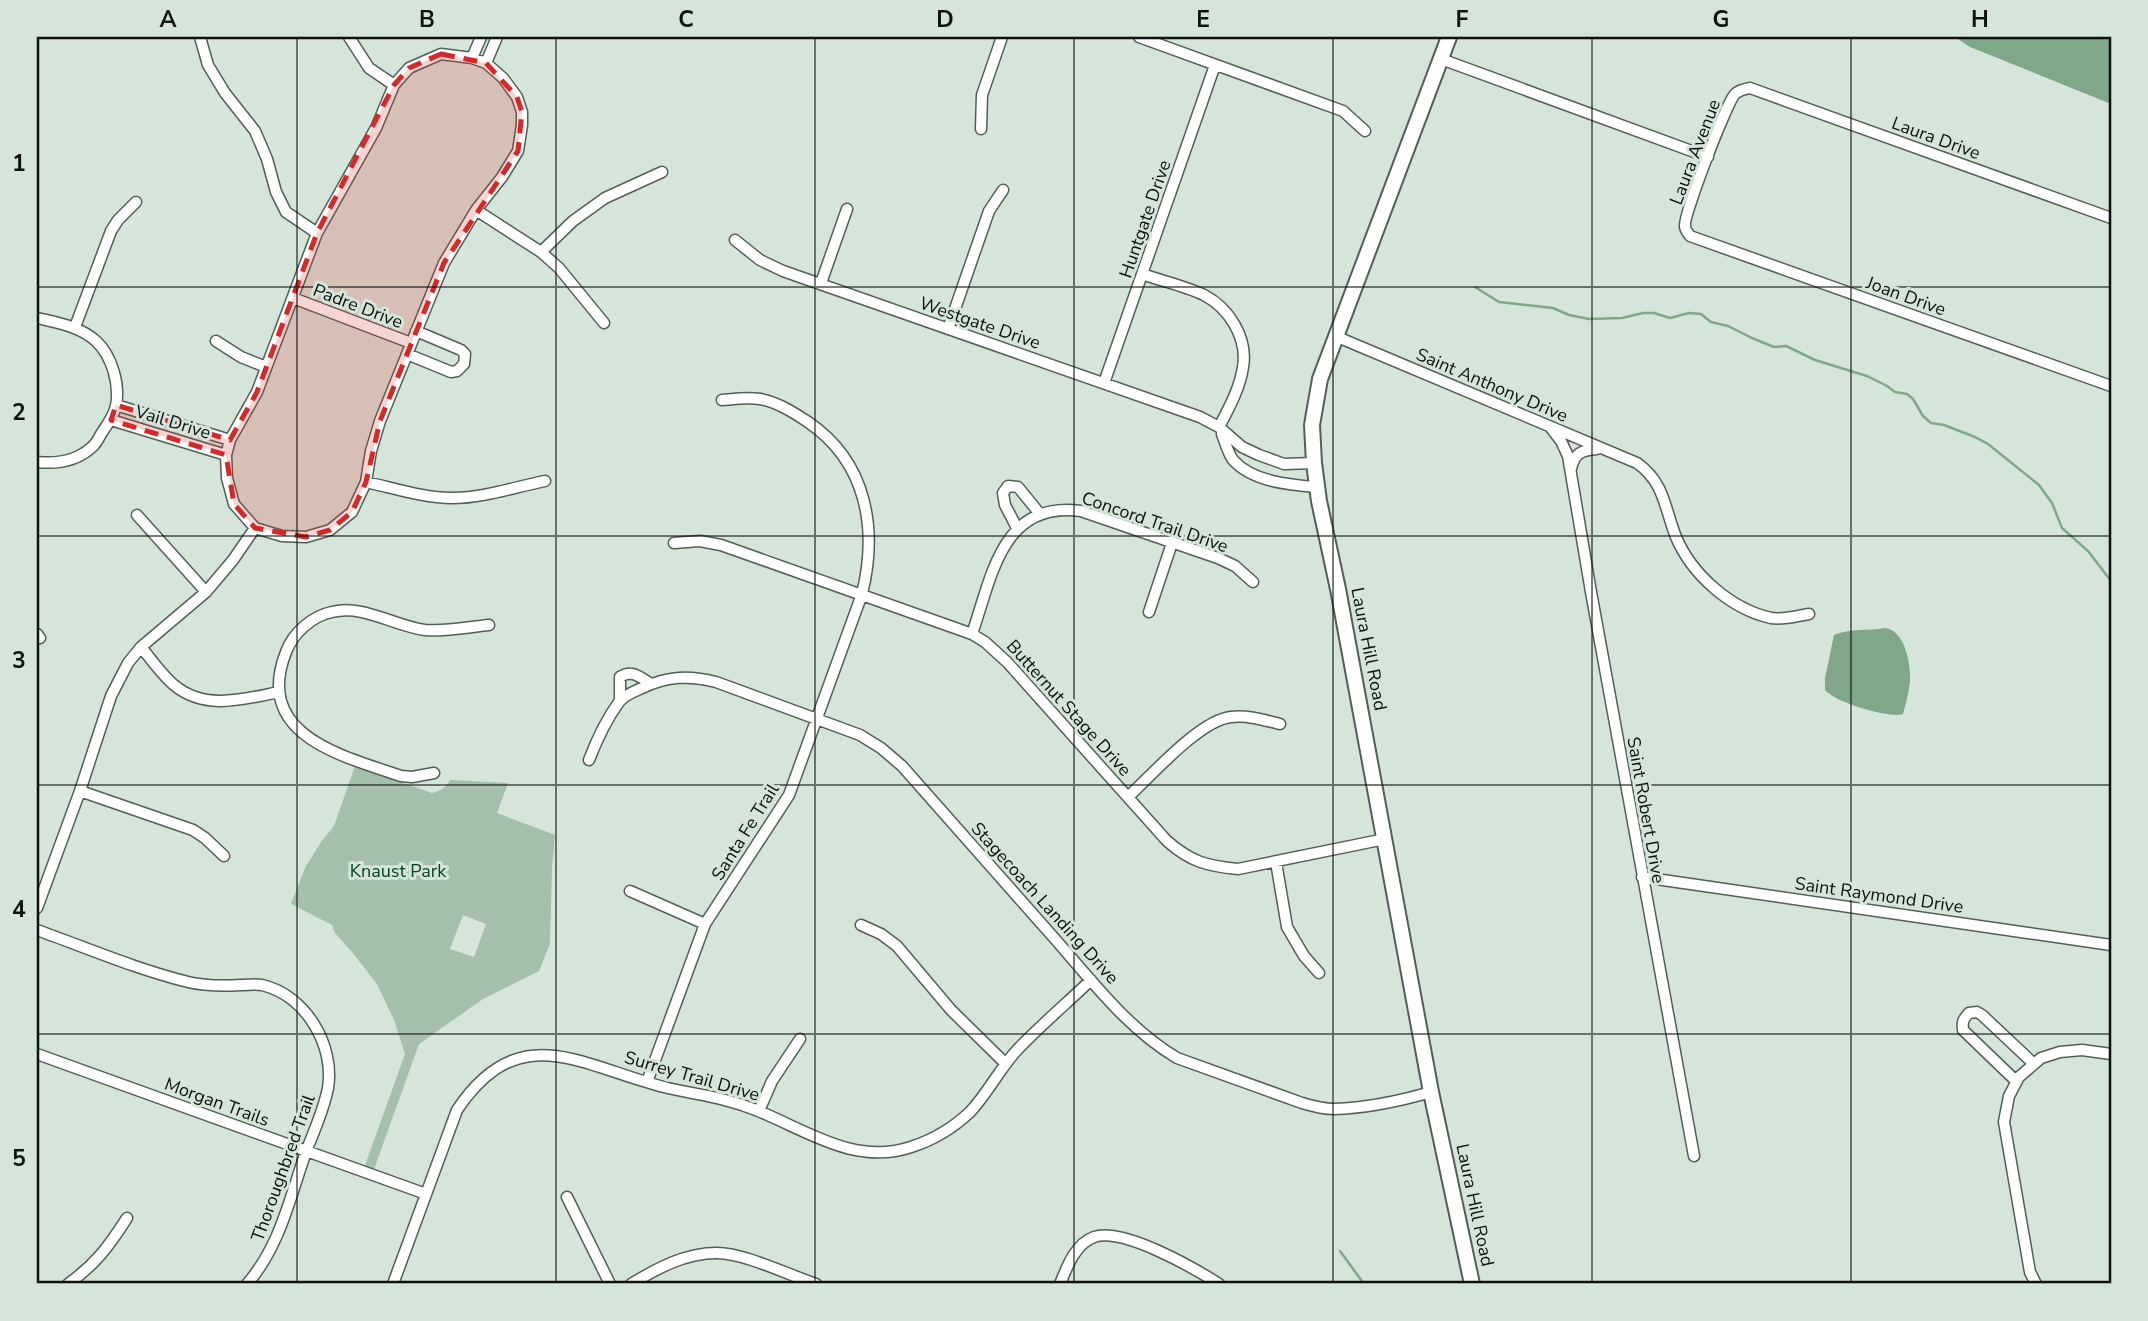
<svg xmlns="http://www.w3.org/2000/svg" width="2148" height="1321" viewBox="0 0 2148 1321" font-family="'Nunito Sans',sans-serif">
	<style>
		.green { fill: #a4bfaa; fill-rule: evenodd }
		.water { fill: #81a789 }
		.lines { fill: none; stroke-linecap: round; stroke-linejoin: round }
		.stream { stroke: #81a789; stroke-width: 2.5 }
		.street-casing { stroke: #525f55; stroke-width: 13 }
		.secondary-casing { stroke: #525f55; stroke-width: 18 }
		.street { stroke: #fff; stroke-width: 10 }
		.secondary { stroke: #fff; stroke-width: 14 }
		.marked { fill: #d62828; fill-opacity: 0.2; stroke: #d62828; stroke-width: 5; stroke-dasharray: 14 9; stroke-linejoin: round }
		.grid { fill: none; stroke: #0c110d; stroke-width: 2; stroke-opacity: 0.55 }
		.labels { text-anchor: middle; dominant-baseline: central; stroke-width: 6; stroke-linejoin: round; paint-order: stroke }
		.street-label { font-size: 18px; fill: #0c110d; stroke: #d6e5d9 }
		.park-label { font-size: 18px; fill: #02451f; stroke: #d6e5d9 }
		.neatline { fill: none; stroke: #0c110d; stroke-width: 2.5 }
		.grid-label { font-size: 23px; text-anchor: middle; font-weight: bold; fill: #0c110d }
	</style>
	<rect width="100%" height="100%" fill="#d6e5d9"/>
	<!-- green -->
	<path class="green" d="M355 766 432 793C441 791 446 787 450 780L508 783 497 813 555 835 552 868 550 944 539 971 483 999 419 1044 372 1175 363 1171 405 1054 394 1020 377 984 352 952 335 933 332 925 291 904 305 868 321 842 334 826ZM463 915 486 924 474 957 450 949Z"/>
	<!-- water -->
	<path class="water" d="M1955 37H2111V104L1970 47Z
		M1885 628C1905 630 1911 664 1910 681 1909 691 1906 704 1903 714L1898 715C1880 715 1837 703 1825 690V678L1834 635C1850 628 1869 631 1885 628Z"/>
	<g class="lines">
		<!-- stream -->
		<path class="stream" d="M1475 287 1499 302 1553 308 1569 315 1589 319 1622 318 1643 313H1654L1670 318 1689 313 1701 314 1711 322 1728 326 1752 338 1774 347 1786 346 1815 360 1867 376 1887 386 1895 392 1907 394 1913 399 1923 416 1931 423 1944 425 1975 437 1988 444 2039 485 2052 503 2062 528 2088 551 2111 581
			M1340 1251 1364 1284"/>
		<!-- street casing -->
		<g class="street-casing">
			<path id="street" d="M200 37 208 65 225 93 255 131 267 159 276 192 286 212 317 233
				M349 37 369 68 394 85
				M1139 37 1343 111 1365 131
				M441 54 472 58 486 63 503 78 517 97 522 112V125L518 151 502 177 476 210 444 263 380 421 371 451 366 482 352 512 330 530 306 537 282 536 255 528 234 504 227 478 226 455 230 440 257 392 317 233 376 128 394 85 409 68Z
				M472 58 481 37
				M1441 59 1708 157
				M486 63 497 37
				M981 129 982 95 1002 37
				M476 210 541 252 559 268 604 323
				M2111 218 1750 88C1745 89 1739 90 1735 94 1727 102 1683 216 1685 226 1685 230 1688 233 1690 236L2111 386
				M735 240 760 260 783 271 1200 417 1219 427 1242 447 1259 455 1284 464 1314 463
				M541 252 573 221 605 198 662 172
				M1142 274C1162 281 1185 286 1204 295 1229 308 1248 338 1243 367 1240 388 1229 408 1219 427
				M821 283 847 209
				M293 298 411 343
				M37 318C58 323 79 326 96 341 112 356 120 384 116 406 114 416 107 425 101 434 99 438 96 444 92 447 77 461 56 464 37 462
				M75 327 111 231 118 220 136 202
				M948 329 989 211 1003 190
				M1335 336 1637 463C1665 483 1664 507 1676 537 1692 575 1731 609 1771 618 1784 620 1796 616 1809 614
				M216 341 241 357 266 367
				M407 354 451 372 457 371 464 364 465 354 461 350 416 331
				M1104 383 1215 65
				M116 405 230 440
				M111 420 226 455
				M1551 428 1561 441 1568 456 1591 592 1694 1156
				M1222 434C1225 442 1228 453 1233 460 1253 482 1290 485 1317 487
				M1571 469C1574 453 1582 450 1597 449
				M366 482C394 488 423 498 452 498 483 498 515 487 545 481
				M137 515 206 592
				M1017 528 1005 505 1003 493 1008 486 1018 487 1040 514
				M674 543 700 541 721 545 972 634 985 642 1007 662 1167 841C1191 862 1207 866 1238 869L1385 839
				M1149 612 1172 543
				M37 634 40 638
				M972 634C992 576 1002 500 1081 511L1218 558 1235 566 1253 582
				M141 647C151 659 162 675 174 685 205 711 244 699 279 692
				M620 700V677C632 669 640 677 651 684
				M589 760C597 739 606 720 619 702 624 695 635 691 642 688 668 676 689 675 716 682L860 735 881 748 902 766C953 824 1004 881 1055 939 1092 981 1128 1029 1177 1058L1302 1103C1312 1106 1323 1109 1334 1109 1366 1108 1400 1101 1431 1092
				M434 773 412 777 401 776C343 756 253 736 286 652 293 633 312 616 332 612 363 604 394 626 425 630 446 632 468 627 489 625
				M80 791 193 830 205 838 224 856
				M1128 797C1152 775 1200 720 1231 717 1248 715 1264 720 1280 724
				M1276 862 1287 927 1304 956 1319 973
				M1642 877 2111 945
				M630 891 705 924
				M37 908 80 791 111 696 128 663 141 647 206 592 233 560 255 528
				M861 925 881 934 897 946 951 1010 1005 1063
				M37 930C87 948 136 969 188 982 205 986 224 986 241 985 248 985 256 984 262 985 306 995 335 1046 328 1088 324 1109 315 1129 307 1149 290 1196 281 1245 247 1284
				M37 1054 426 1194
				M2016 1081 1963 1030C1962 1022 1963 1019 1969 1013L1977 1012 1982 1015 2033 1063
				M647 1082 705 924 789 795 862 594C878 529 867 462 808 422 793 412 777 402 760 399 748 397 734 399 722 400
				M759 1111 772 1081 800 1039
				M567 1197 610 1284
				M68 1284C96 1264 109 1246 127 1218
				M393 1284 457 1110C519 1017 581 1066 664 1087 696 1095 724 1097 756 1110 806 1130 855 1166 911 1147 933 1140 953 1128 970 1112 988 1093 1000 1068 1018 1049 1041 1025 1067 1003 1091 980
				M631 1284C658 1268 685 1253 717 1253 744 1253 789 1275 816 1284
				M1060 1284C1067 1267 1075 1244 1094 1237 1123 1227 1194 1268 1219 1284
				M2036 1284 2030 1272 2004 1122 2009 1096 2019 1077 2041 1058 2060 1052 2082 1050 2111 1054"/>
		</g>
		<!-- secondary casing -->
		<g class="secondary-casing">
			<path id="secondary" d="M1449 37 1320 379 1312 425 1314 463 1319 501 1338 589 1431 1092 1472 1284"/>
		</g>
		<!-- street -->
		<use href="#street" class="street"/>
		<!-- secondary -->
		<use href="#secondary" class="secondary"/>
	</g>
	<!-- marked area -->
	<path class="marked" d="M441 54 486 63 517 97 522 112 518 151 444 263 380 421 366 482 352 512 330 530 306 537 255 528 234 504 226 455 111 420 116 405 230 440 257 392 317 233 394 85 409 68Z"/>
	<!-- grid -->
	<path class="grid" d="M297 37V1284M556 37V1284M815 37V1284M1074 37V1284M1333 37V1284M1592 37V1284M1851 37V1284M37 287H2111M37 536H2111M37 785H2111M37 1034H2111"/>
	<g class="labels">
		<!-- street labels -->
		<g class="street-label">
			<text transform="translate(1936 138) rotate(20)">Laura Drive</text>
			<text transform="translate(1695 152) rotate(-69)">Laura Avenue</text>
			<text transform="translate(1145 219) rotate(-71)">Huntgate Drive</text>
			<text transform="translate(1906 296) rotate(20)">Joan Drive</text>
			<text transform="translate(358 306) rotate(21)">Padre Drive</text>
			<text transform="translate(980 323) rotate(19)">Westgate Drive</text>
			<text transform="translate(1492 385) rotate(23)">Saint Anthony Drive</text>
			<text transform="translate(173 422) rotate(17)">Vail Drive</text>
			<text transform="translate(1155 522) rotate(19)">Concord Trail Drive</text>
			<text transform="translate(1369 649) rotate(79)">Laura Hill Road</text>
			<text transform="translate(1069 708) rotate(48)">Butternut Stage Drive</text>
			<text transform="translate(1646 810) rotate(80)">Saint Robert Drive</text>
			<text transform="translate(745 832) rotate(-58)">Santa Fe Trail</text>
			<text transform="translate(1879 895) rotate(8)">Saint Raymond Drive</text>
			<text transform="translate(1045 903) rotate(48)">Stagecoach Landing Drive</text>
			<text transform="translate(692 1076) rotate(16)">Surrey Trail Drive</text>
			<text transform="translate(217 1102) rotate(20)">Morgan Trails</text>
			<text transform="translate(283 1168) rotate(-70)">Thoroughbred Trail</text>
			<text transform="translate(1475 1205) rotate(78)">Laura Hill Road</text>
		</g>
		<!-- park labels -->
		<g class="park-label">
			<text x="398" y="871">Knaust Park</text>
		</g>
	</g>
	<!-- border -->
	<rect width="2148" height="1321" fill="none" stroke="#d6e5d9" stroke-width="77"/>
	<rect x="38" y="38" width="2072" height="1244" class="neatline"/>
	<g class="grid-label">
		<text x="168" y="27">A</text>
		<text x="427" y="27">B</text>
		<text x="686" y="27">C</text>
		<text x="945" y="27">D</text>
		<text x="1203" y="27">E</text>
		<text x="1462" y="27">F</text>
		<text x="1721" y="27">G</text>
		<text x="1980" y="27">H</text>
		<text x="19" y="171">1</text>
		<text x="19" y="420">2</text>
		<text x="19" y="668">3</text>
		<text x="19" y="917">4</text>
		<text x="19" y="1166">5</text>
	</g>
</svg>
